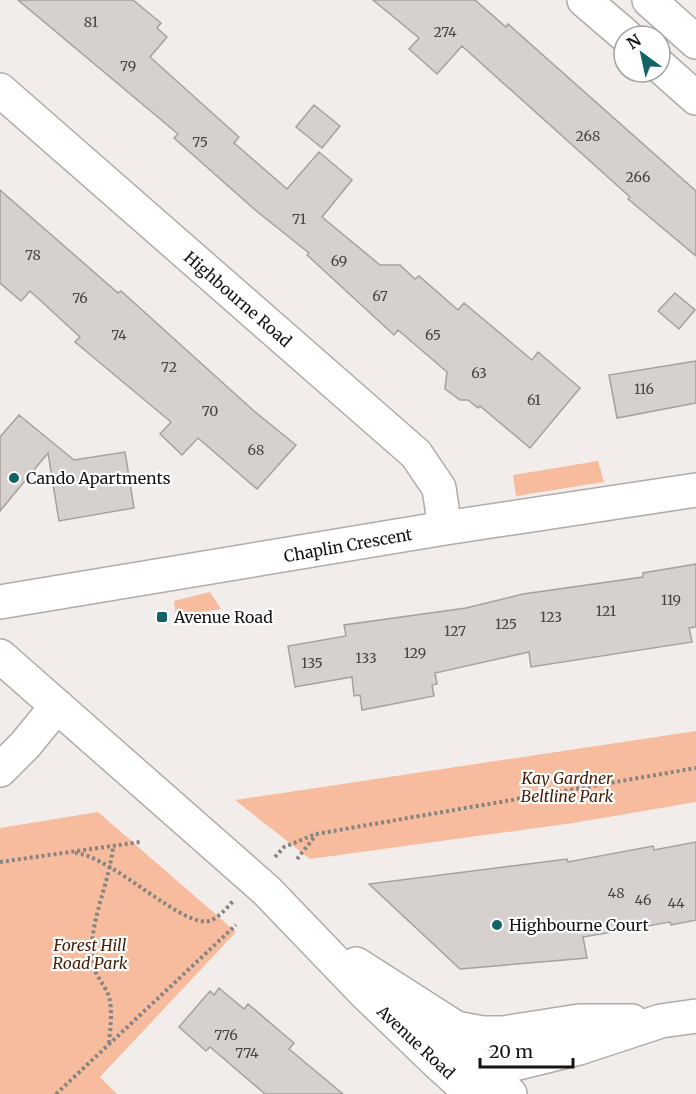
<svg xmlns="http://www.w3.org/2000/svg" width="696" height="1094" viewBox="0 0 696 1094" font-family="Merriweather,serif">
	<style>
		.green { fill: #f7bc9e }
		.building { fill: #d6d0ce; stroke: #a6a19f; stroke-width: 1.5 }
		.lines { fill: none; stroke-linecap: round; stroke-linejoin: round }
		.minor-casing { stroke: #b0aba8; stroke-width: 36 }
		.major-casing { stroke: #b0aba8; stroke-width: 36 }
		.path { stroke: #888482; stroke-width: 4; stroke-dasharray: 3 3; stroke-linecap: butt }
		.minor { stroke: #fff; stroke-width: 33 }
		.major { stroke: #fff; stroke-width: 33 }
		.poi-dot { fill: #126365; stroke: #fff; stroke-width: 2 }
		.labels { text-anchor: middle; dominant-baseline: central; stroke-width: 4.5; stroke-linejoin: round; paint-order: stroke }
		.number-label { font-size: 14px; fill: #474442 }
		.street-label { font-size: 16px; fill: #171514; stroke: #fff }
		.poi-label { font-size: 16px; fill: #171514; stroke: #fff; text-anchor: start }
		.park-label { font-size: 16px; font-style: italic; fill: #492108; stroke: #fff }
	</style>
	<rect width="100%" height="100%" fill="#f2edea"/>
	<!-- green -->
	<path class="green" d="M598 461 604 482 516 496 513 475Z
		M210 592 221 609 176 616 174 601Z
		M696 731V802L573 823 310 859 235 800Z
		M98 812 236 932 100 1077 117 1094H0V828Z"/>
	<!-- building -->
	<path class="building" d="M18 0H133L161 23 157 28 167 37 150 57 239 137 234 143 287 189 319 152 352 180 322 217 380 265H400L415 279 419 276 458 310 464 303 532 360 538 352 580 388 530 448 480 406 478 408 468 400H460L445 389 447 372 398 330 394 335 307 255 309 253 254 209 174 138 178 134Z
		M373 0H475L506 27 508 24 696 191V256L628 199 630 197 462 46 437 74 409 49 419 38Z
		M314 105 340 126 322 148 296 127Z
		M0 190 118 293 121 291 254 411 296 445 257 489 198 438 182 455 160 434 171 422 75 342 80 337 30 291 21 301 0 283Z
		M675 293 695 310 679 329 658 311Z
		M696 361V403L617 418 609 375Z
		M19 415 74 460 125 452 134 508 59 521 48 453 0 511V437Z
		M696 564V627L689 628 692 642 531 667 529 652 435 673 437 684 432 685 434 696 362 710 360 695 354 696 352 677 295 687 288 646 346 636 344 625 466 608 523 594 643 577V573Z
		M696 842V920L671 925 670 922 583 937 587 958 460 969 369 884 567 859 568 862 653 846 654 850Z
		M219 988 244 1009 248 1004 294 1043 289 1049 343 1094H265L210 1047 206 1051 179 1027 210 991 214 995Z"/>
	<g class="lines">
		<!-- minor casing -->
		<g class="minor-casing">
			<path id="minor" d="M584 0 626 36
				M649 0 696 42
				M660 66 696 98
				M0 90 416 454 439 488 445 528
				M0 602 445 528 696 490
				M0 770 25 745 57 706
				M429 1017 510 1094
				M439 1064 472 1094"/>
		</g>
		<!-- major casing -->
		<g class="major-casing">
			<path id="major" d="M0 656 267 891 366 994 439 1064 465 1070 506 1066 579 1048 661 1021 696 1016
				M356 964 456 1028 482 1033H503L579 1021H632"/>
		</g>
		<!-- path -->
		<path class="path" d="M75 853C113 856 187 933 212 920 220 916 227 908 233 901
			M275 857 284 847 316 834 696 768
			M297 859 316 835
			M0 862 140 842
			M109 1043C110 1028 113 1012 109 997 105 984 93 974 92 960 89 921 109 885 113 847
			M56 1094 236 925"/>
		<!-- minor -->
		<use href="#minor" class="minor"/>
		<!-- major -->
		<use href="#major" class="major"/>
	</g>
	<!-- markers -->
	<g class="poi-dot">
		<circle cx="14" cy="478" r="6"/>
		<rect x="156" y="611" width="12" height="12" rx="3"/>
		<circle cx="497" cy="925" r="6"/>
	</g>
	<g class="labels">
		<!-- number labels -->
		<g class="number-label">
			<text x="91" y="22">81</text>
			<text x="445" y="32">274</text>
			<text x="128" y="66">79</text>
			<text x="588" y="136">268</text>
			<text x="200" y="142">75</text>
			<text x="638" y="177">266</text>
			<text x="299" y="219">71</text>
			<text x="33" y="255">78</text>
			<text x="339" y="261">69</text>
			<text x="380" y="296">67</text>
			<text x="80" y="298">76</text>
			<text x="119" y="335">74</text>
			<text x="433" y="335">65</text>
			<text x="169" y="367">72</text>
			<text x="479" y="373">63</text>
			<text x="644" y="389">116</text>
			<text x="534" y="400">61</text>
			<text x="210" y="411">70</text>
			<text x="256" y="450">68</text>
			<text x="671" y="600">119</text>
			<text x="606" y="611">121</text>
			<text x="551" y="617">123</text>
			<text x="506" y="624">125</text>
			<text x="455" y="631">127</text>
			<text x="415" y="653">129</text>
			<text x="366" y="658">133</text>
			<text x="312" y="663">135</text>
			<text x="616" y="893">48</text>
			<text x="643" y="900">46</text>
			<text x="676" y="903">44</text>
			<text x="226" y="1035">776</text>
			<text x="247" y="1053">774</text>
		</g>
		<!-- street labels -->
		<g class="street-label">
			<text transform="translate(238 299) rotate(41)">Highbourne Road</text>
			<text transform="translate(348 545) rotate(-10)">Chaplin Crescent</text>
			<text transform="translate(416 1042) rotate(43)">Avenue Road</text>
		</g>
		<!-- poi labels -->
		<g class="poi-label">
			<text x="26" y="478">Cando Apartments</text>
			<text x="174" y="617">Avenue Road</text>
			<text x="509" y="925">Highbourne Court</text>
		</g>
		<!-- park labels -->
		<g class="park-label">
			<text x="567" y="778">Kay Gardner<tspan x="567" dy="18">Beltline Park</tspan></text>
			<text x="90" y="945">Forest Hill<tspan x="90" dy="18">Road Park</tspan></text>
		</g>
	</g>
	<!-- north arrow -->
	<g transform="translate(642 54) rotate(327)"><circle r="28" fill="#ffffff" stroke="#a2a1a1" stroke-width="1.5"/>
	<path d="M0-4.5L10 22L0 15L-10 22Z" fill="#126365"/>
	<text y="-9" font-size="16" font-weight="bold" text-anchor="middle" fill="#171514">N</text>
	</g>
	<!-- scale -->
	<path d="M480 1058v9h93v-9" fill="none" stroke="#171514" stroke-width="3"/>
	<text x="489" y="1058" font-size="18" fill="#171514" stroke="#ffffff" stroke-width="4.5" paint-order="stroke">20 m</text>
</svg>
